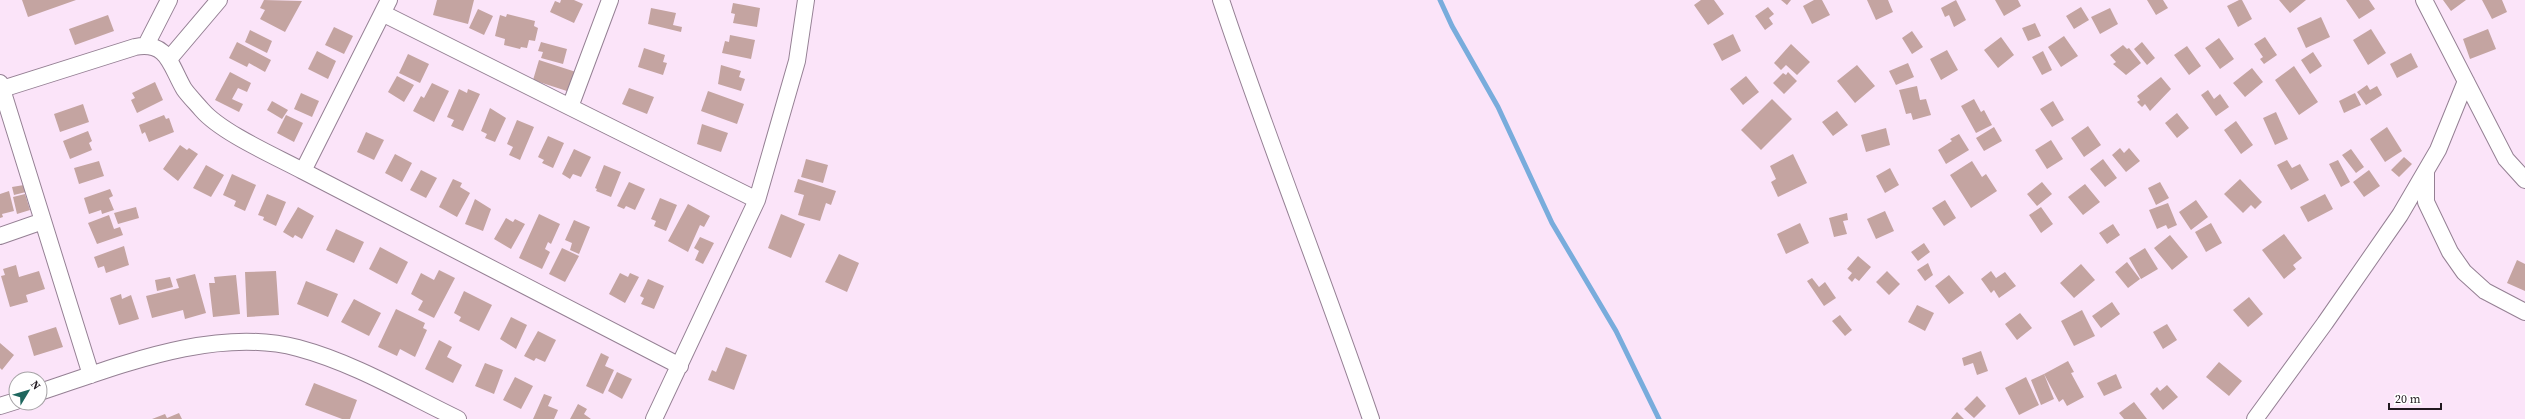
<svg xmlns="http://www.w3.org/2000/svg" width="2525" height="419" viewBox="0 0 2525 419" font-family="'Source Serif 4',serif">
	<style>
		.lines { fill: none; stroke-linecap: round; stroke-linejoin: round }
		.stream { stroke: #79acdc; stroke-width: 5 }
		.building { fill: #c4a4a1 }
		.street-casing { stroke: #958094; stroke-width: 18 }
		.street { stroke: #fff; stroke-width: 16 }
	</style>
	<rect width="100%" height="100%" fill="#fbe4f9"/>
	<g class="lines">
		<!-- stream -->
		<path class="stream" d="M1440 0 1452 26 1498 107 1552 223 1616 331 1659 419"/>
	</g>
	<!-- building -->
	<path class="building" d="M22 0H76L28 17Z
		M264 0 302 1 285 32 260 19 265 10 260 8Z
		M437 0H474L468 24 433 15Z
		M561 0H574L583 4 574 23 550 12 555 1 560 3Z
		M1701 0H1714L1724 14 1708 25 1694 5Z
		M1781 0H1791L1787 5Z
		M1814 0H1822L1830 15 1812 24 1803 6Z
		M1867 0H1888L1893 12 1876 20Z
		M1956 0 1966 20 1954 27 1949 15 1945 17 1941 8Z
		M1995 0H2018L2021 6 2004 16Z
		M2147 0H2163L2168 8 2156 15Z
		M2239 0H2242L2252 19 2238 27 2227 6Z
		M2279 0H2306L2290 13Z
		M2346 0H2369L2375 9 2359 19Z
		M2443 0H2466L2451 11Z
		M2482 0H2502L2507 12 2492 19Z
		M733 3 760 8 757 27 733 23 735 14 731 13Z
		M1768 7 1774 14 1769 18 1773 24 1765 30 1755 16Z
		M2081 7 2089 20 2074 29 2066 16Z
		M651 8 676 13 673 25 682 27 681 32 648 24Z
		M2110 8 2118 24 2100 34 2091 17Z
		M478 9 493 16 484 35 469 28Z
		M507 14 535 21 534 26 538 28 535 41 529 40 527 48 521 47 520 49 504 45 505 39 495 36 500 15 506 17Z
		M108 15 114 31 75 45 69 29Z
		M2321 17 2330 37 2306 48 2297 28Z
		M2035 23 2041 36 2028 41 2022 28Z
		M334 27 353 36 344 54 325 45Z
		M2371 29 2386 53 2368 65 2353 40Z
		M2488 29 2496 49 2470 59 2463 39Z
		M250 30 272 41 267 53 245 42Z
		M1912 31 1923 47 1912 54 1902 38Z
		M1733 34 1741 51 1722 61 1713 44Z
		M730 35 755 40 751 59 722 53 725 41 729 42Z
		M2064 36 2078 56 2061 67 2048 47Z
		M2001 37 2014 55 1998 68 1984 50Z
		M2265 37 2277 55 2264 64 2260 59 2263 57 2254 44Z
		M2219 38 2234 59 2220 69 2205 48Z
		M237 42 271 60 265 72 249 63 247 67 229 58Z
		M541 42 567 49 563 64 541 58 543 52 538 51Z
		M2142 42 2155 58 2147 65 2134 49Z
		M1791 44 1810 62 1797 75 1786 65 1781 70 1774 63Z
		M2123 45 2127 49 2129 48 2141 63 2126 75 2113 64 2116 62 2110 55Z
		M2187 46 2201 66 2189 75 2174 55Z
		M644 48 665 55 663 62 667 63 663 75 638 67Z
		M1947 50 1958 70 1941 80 1930 59Z
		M317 51 336 61 328 79 308 69Z
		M2043 51 2052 70 2042 75 2032 57Z
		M2313 52 2322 66 2310 74 2301 60Z
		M2411 53 2418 67 2397 78 2390 64Z
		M408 54 429 64 420 83 399 73Z
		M539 60 579 73 573 93 533 80Z
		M1908 63 1914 77 1896 85 1889 71Z
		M721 65 741 71 739 77 745 79 741 91 718 84Z
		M1857 65 1875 86 1855 103 1837 81Z
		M2294 66 2318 102 2299 115 2275 80Z
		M2252 68 2263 82 2245 97 2233 83Z
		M230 72 251 83 247 92 238 88 232 99 243 104 239 112 215 100Z
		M1788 72 1797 81 1784 94 1773 83 1783 73 1786 75Z
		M397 76 414 85 404 102 388 92Z
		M1746 76 1759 92 1743 105 1730 89Z
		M2161 77 2171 89 2150 111 2145 104 2142 107 2137 102 2140 100 2137 96Z
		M155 82 163 100 137 113 131 100 135 98 132 93Z
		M432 83 449 91 434 122 413 111 421 96 424 98Z
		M2367 85 2370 90 2377 86 2382 95 2366 105 2357 92Z
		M1917 86 1920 100 1926 99 1931 115 1913 120 1911 113 1906 114 1899 90Z
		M629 88 654 97 647 114 622 104Z
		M459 89 467 93 468 89 480 94 463 131 451 126 454 120 447 117Z
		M2208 90 2214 99 2220 94 2229 107 2216 116 2201 95Z
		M708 91 744 104 737 124 701 111Z
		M301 93 319 101 312 117 294 109Z
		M2355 93 2361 105 2344 113 2339 101Z
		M1772 99 1792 119 1761 150 1741 130Z
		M1974 99 1981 112 1984 110 1992 125 1976 133 1961 106Z
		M272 101 288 110 282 119 267 110Z
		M2053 101 2064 120 2052 127 2040 109Z
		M83 104 89 122 60 132 54 114Z
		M490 108 506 118 495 142 485 138 487 134 481 131Z
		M1837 111 1848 125 1833 136 1822 122Z
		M2276 112 2288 139 2275 145 2263 118Z
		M2177 113 2189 128 2177 138 2165 123Z
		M164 115 166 119 169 118 174 132 149 142 145 132 142 134 139 125Z
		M286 115 303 123 294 142 277 133Z
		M517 120 534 127 520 160 509 155 513 147 507 144Z
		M2236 121 2253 145 2241 154 2224 130Z
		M702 124 728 133 721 152 697 144Z
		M2088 126 2101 145 2084 157 2071 138Z
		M1994 127 2002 141 1984 151 1976 138Z
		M2387 127 2402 151 2385 162 2370 139Z
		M1886 128 1890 145 1866 152 1861 135Z
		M88 131 92 141 89 143 92 150 70 159 63 141Z
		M366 132 384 140 374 160 357 152Z
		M1959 134 1969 150 1946 164 1938 150 1952 141 1950 139Z
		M548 136 564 143 553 168 542 163 544 160 538 157Z
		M2051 140 2063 159 2047 169 2035 150Z
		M180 145 187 150 189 148 198 154 178 181 163 169Z
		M2120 148 2124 153 2129 148 2140 161 2126 172 2112 155Z
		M574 149 591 157 581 177 573 174 570 179 562 174Z
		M2351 149 2364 167 2356 173 2342 155Z
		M395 154 412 163 402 182 385 173Z
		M1793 154 1807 183 1778 197 1771 182 1776 179 1770 166Z
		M2404 157 2412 164 2399 177 2391 170Z
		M806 159 828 165 823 183 801 177Z
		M2103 159 2117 178 2105 187 2090 169Z
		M2287 160 2292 168 2300 164 2309 180 2291 190 2277 165Z
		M2338 160 2350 182 2341 187 2329 164Z
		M99 161 104 176 79 184 74 168Z
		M1972 161 1982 177 1986 174 1997 191 1971 208 1950 175Z
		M206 165 224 175 211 197 193 188Z
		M604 165 621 172 611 197 596 191 597 189 595 188Z
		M1890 168 1899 185 1885 193 1876 176Z
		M421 170 437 178 426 198 410 190Z
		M2369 170 2380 186 2364 197 2353 182Z
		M232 174 256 185 245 211 234 206 236 201 223 195Z
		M453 179 462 183 460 187 470 193 457 217 439 207Z
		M798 179 836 191 831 205 826 203 820 221 798 215 804 195 794 192Z
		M2240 179 2262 202 2255 209 2251 205 2243 213 2224 194Z
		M629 182 645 189 635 210 626 206 624 209 617 206Z
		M2042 182 2052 194 2037 206 2027 194Z
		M2160 182 2169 198 2156 205 2148 188Z
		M2085 184 2100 202 2083 215 2068 197Z
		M24 185 26 192 14 195 12 187Z
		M110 189 113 196 109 198 114 210 102 214 101 210 89 214 84 198Z
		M9 191 14 211 2 214 3 217 0 218V194Z
		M25 194 30 210 17 214 13 197Z
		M267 194 286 202 276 226 263 220 264 217 258 215Z
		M2325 194 2333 209 2308 222 2300 207Z
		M660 198 677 205 666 231 654 226 656 221 651 219Z
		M475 199 491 209 483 231 465 224Z
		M1945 200 1956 218 1944 226 1932 208Z
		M2196 200 2208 217 2191 230 2179 212Z
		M2168 203 2177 225 2168 229 2166 225 2157 229 2149 210Z
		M688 204 710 216 704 227 700 225 688 252 668 241Z
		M136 207 139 218 118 224 114 213Z
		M298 207 314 216 302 239 295 235 293 238 283 232Z
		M2041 207 2053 224 2041 233 2029 215Z
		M1885 211 1894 231 1876 239 1867 219Z
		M1847 213 1848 220 1843 221 1847 234 1834 237 1829 218Z
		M539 214 560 224 551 244 548 242 545 249 550 252 542 269 519 258Z
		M781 214 805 224 791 258 768 248Z
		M109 215 114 229 120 227 123 235 97 244 88 223Z
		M506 218 513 222 515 219 525 224 511 249 494 239Z
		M574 220 590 227 579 254 570 250 572 243 565 240Z
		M1800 223 1809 243 1786 254 1777 234Z
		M2211 223 2222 243 2206 252 2195 232Z
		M2113 224 2120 235 2107 244 2099 233Z
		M336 229 364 242 354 263 326 250Z
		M2284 234 2302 258 2293 265 2296 269 2284 279 2262 250Z
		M2170 235 2188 257 2172 270 2154 248Z
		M700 237 714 243 703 264 695 260 699 251 694 248Z
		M1924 243 1930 252 1918 261 1911 252Z
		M124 246 129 265 106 273 104 266 98 268 94 257Z
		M380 247 408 262 397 284 369 269Z
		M562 248 579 256 565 282 549 274Z
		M2145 248 2158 269 2141 279 2129 258Z
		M839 254 859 263 847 292 825 282Z
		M1858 256 1871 267 1859 281 1855 278 1852 282 1848 278 1852 273 1847 269Z
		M2517 260 2525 264V291L2507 283Z
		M2127 262 2140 279 2128 288 2115 272Z
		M1928 263 1933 275 1925 281 1917 270Z
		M2081 264 2095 280 2074 298 2060 283Z
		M16 265 19 277 39 271 45 289 26 295 28 302 10 307 1 276 5 275 3 269Z
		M439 270 455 278 434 318 418 310 423 301 411 294 421 273 434 280Z
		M276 271 279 315 247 317 245 272Z
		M1887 271 1900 284 1889 295 1876 282Z
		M1991 271 1996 278 2005 272 2016 286 1999 298 1994 290 1991 293 1981 279Z
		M620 273 628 277 630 273 639 277 625 303 609 294Z
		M195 274 206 313 185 319 183 310 152 318 146 296 179 288 176 279Z
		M236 275 240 314 213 317 209 283H215L214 277Z
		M1949 275 1964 293 1949 304 1935 286Z
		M170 277 173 287 157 291 155 280Z
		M1812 278 1819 287 1825 282 1836 298 1824 306 1807 281Z
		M648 279 664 286 654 309 641 304 644 298 640 296Z
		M306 281 338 294 328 317 297 304Z
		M464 291 492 305 479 331 459 321 461 317 454 313Z
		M121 294 122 299 131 295 139 319 119 325 110 298Z
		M2249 297 2263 314 2248 327 2233 310Z
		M354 299 381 313 369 336 341 322Z
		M2112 302 2120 314 2101 328 2092 316Z
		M1917 305 1934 313 1925 331 1908 322Z
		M396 309 425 323 423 328 427 330 415 357 400 349 397 356 378 347Z
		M2082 310 2095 336 2074 346 2061 321Z
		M2020 313 2032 328 2017 340 2005 324Z
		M1840 315 1852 330 1845 336 1832 321Z
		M511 317 527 325 516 349 500 339Z
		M2167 324 2177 340 2163 349 2153 332Z
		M56 327 63 347 34 356 28 336Z
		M538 331 556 340 545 362 536 358 534 361 524 356Z
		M439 340 452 347 447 357 462 365 453 383 425 369Z
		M0 343 14 355 2 370 0 368Z
		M726 347 747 355 734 390 708 380 712 370 716 372Z
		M1981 351 1988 371 1977 375 1973 363 1964 366 1962 358Z
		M601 353 609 357 605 366 614 370 603 394 586 386Z
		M2068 361 2074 372 2071 373 2084 397 2067 406 2063 399 2059 402 2044 374Z
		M2219 362 2242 381 2229 396 2206 377Z
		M485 363 503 370 494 394 475 386Z
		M617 372 632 379 622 399 608 391Z
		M2044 374 2054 399 2041 405 2031 380Z
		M2116 374 2122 388 2104 396 2097 383Z
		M515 377 533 386 521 409 503 400Z
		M2026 377 2039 405 2019 415 2005 388Z
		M314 383 357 400 350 419H342L305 405Z
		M2167 385 2178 397 2163 410 2150 394 2157 387 2160 391Z
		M544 394 552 397 548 406 558 410 554 419H533Z
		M1977 396 1986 406 1974 418 1964 409Z
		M2134 402 2147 419H2124L2119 413Z
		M578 404 587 409 584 414 591 419H570Z
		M1957 412 1964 419H1951Z
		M179 413 182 419H152L165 414 167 418Z"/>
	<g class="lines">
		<!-- street casing -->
		<g class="street-casing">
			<path id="street" d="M389 0 303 171 680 366
				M610 0 570 107 757 200
				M1221 0C1268 141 1323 278 1371 419
				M2424 0 2506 159 2525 180
				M384 14 570 107
				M146 45 169 0
				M169 59 219 0
				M0 83 43 221
				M2 89 135 47C168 41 170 65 184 89 189 96 196 103 202 110 222 133 275 156 303 171
				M2426 173V202L2450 252 2464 272 2485 291 2525 312
				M0 236 43 221 91 375
				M40 392C119 366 215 326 298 348 354 363 406 394 458 419
				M0 406 16 401
				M654 419 757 200 797 61 806 0
				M2255 419 2325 323 2400 215 2438 150 2466 81"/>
		</g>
		<!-- street -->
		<use href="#street" class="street"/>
	</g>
	<!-- north arrow -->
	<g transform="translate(28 391) rotate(52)"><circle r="19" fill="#ffffff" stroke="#a6a3a6"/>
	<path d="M0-3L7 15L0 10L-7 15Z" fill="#1e675e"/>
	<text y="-6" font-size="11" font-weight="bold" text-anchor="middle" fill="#211920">N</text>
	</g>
	<!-- scale -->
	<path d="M2389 403v6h52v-6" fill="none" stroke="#211920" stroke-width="2"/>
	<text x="2395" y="403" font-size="12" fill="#211920" stroke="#ffffff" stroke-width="3" paint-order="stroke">20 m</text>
</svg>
